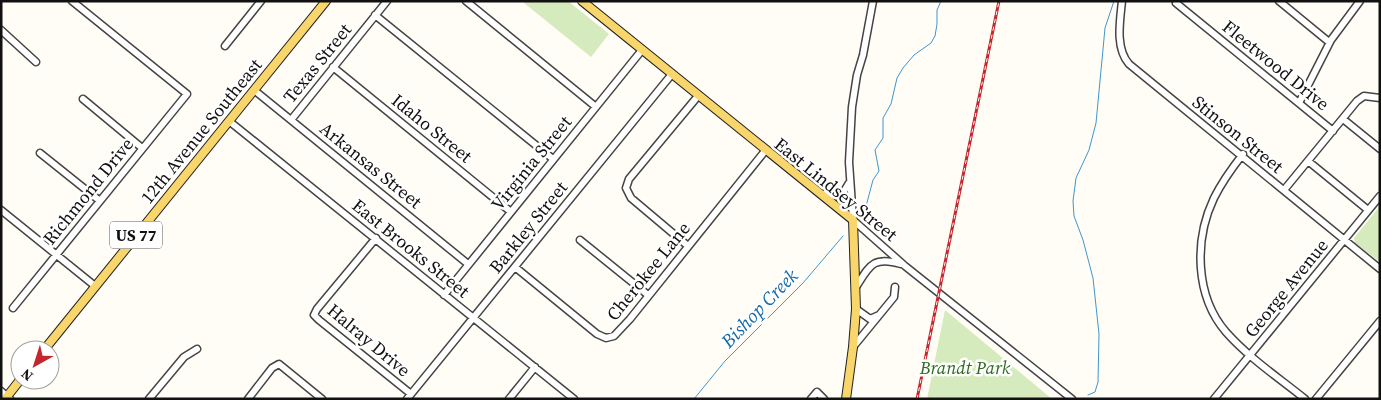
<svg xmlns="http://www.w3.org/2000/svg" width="1381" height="400" viewBox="0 0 1381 400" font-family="'Source Serif 4',serif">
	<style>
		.green { fill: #d5ebbd }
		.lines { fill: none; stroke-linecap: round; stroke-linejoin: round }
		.stream { stroke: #3f96cf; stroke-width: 1 }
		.minor-casing { stroke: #444; stroke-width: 9 }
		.major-casing { stroke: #222; stroke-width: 10 }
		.minor { stroke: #fff; stroke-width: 6 }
		.major { stroke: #f9d66b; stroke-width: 8 }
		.rail-casing { stroke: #c4262e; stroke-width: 3 }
		.rail { stroke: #fff; stroke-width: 1; stroke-dasharray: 4; stroke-linecap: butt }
		.labels { text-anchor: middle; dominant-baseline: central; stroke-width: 5; stroke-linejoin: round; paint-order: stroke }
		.shield { fill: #fff; stroke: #585858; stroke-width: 1 }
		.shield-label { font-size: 16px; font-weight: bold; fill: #111 }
		.street-label { font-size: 18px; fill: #111; stroke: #fff }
		.park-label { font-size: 18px; font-style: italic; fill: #2f6b1f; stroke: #fff }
		.water-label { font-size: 19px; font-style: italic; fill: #1768a6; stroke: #fff }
	</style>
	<rect width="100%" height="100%" fill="#fffdf5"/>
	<!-- green -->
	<path class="green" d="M526 1H568L609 34 591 57 524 3Z
		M1380 206V262L1355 243 1354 238Z
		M945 310 1052 399H927Z"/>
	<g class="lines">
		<!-- stream -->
		<path class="stream" d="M865 210 873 180 879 171 875 150 883 138V118L891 104 897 78 903 68 914 55 931 43 935 36 937 24V10L941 1
			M1088 395 1095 392 1098 382 1099 334 1093 278 1083 240 1074 216 1073 201 1076 178 1089 150 1096 123 1105 28 1114 1
			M694 399 725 361 803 283 843 236"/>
		<!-- minor casing -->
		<g class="minor-casing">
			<path id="minor" d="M466 1 596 107
				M873 1 863 55 857 75 852 107 849 162 853 220 905 266 1072 399
				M1122 1C1120 21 1115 48 1129 64L1380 269
				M1177 1 1176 3 1333 131
				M1279 1 1329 42
				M375 15 553 159
				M1 30 36 62
				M225 46 261 1
				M333 67 511 212
				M254 90 468 264
				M83 99 142 148
				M1299 103 1331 40 1360 1
				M1343 119 1380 149
				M291 120 387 1
				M229 121 574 399
				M40 153 100 201
				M1243 154C1232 168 1222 182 1214 198 1194 240 1195 296 1226 332 1249 358 1279 378 1305 399
				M1308 161 1368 210
				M1284 190 1357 101 1364 96 1380 98
				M823 194 839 196 843 193 849 183
				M1 210 95 286
				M376 238 317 309 314 315 319 320 411 394
				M580 240 648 295
				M688 246 631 198 626 188 629 179 698 96
				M515 267 597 334 606 338 614 336 630 319 765 151
				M856 287C870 265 873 256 901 264
				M444 295 642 50
				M13 308 187 94 72 1
				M856 309 870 319 879 315
				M853 347 894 297 895 287
				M1 391 10 399
				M149 399 184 357 197 349
				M248 399 272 368 279 364 322 399
				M407 399 672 74
				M509 399 535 367
				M811 399 817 392 824 399
				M1214 399 1380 196
				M1316 399 1380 321"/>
		</g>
		<!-- major casing -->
		<g class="major-casing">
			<path id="major" d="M582 1 853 220 856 309 853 347 846 399
				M44 350 326 1
				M5 399 20 380"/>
		</g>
		<!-- minor -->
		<use href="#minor" class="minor"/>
		<!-- major -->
		<use href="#major" class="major"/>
		<!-- rail casing -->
		<g class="rail-casing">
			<path id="rail" d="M917 399 999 1"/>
		</g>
		<!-- rail -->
		<use href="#rail" class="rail"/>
	</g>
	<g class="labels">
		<!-- shield labels -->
		<rect class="shield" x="110" y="221.5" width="52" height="27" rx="4"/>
		<g class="shield-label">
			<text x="136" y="235">US 77</text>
		</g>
		<!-- street labels -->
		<g class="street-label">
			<text transform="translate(317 63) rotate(-51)">Texas Street</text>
			<text transform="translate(1276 65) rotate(39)">Fleetwood Drive</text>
			<text transform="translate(432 128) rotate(39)">Idaho Street</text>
			<text transform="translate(201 131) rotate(-51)">12th Avenue Southeast</text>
			<text transform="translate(1238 134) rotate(39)">Stinson Street</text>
			<text transform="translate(531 163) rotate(-51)">Virginia Street</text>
			<text transform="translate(371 165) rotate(39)">Arkansas Street</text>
			<text transform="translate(836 189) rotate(39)">East Lindsey Street</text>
			<text transform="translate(88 191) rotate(-51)">Richmond Drive</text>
			<text transform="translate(528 227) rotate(-51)">Barkley Street</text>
			<text transform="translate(411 248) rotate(39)">East Brooks Street</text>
			<text transform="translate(648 271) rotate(-51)">Cherokee Lane</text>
			<text transform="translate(1286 288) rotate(-51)">George Avenue</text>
			<text transform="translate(369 340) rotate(40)">Halray Drive</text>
		</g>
		<!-- park labels -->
		<g class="park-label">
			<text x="965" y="367">Brandt Park</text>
		</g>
		<!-- water labels -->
		<g class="water-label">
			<text transform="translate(759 308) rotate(-46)">Bishop Creek</text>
		</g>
	</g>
	<!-- border -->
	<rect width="1381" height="400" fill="none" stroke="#111111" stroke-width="5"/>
	<!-- north arrow -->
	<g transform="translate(35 365) rotate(219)"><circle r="24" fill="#ffffff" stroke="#a0a0a0"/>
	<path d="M0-4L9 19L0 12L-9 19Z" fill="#c4262e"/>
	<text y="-8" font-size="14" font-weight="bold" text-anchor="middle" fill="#111111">N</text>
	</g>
</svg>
